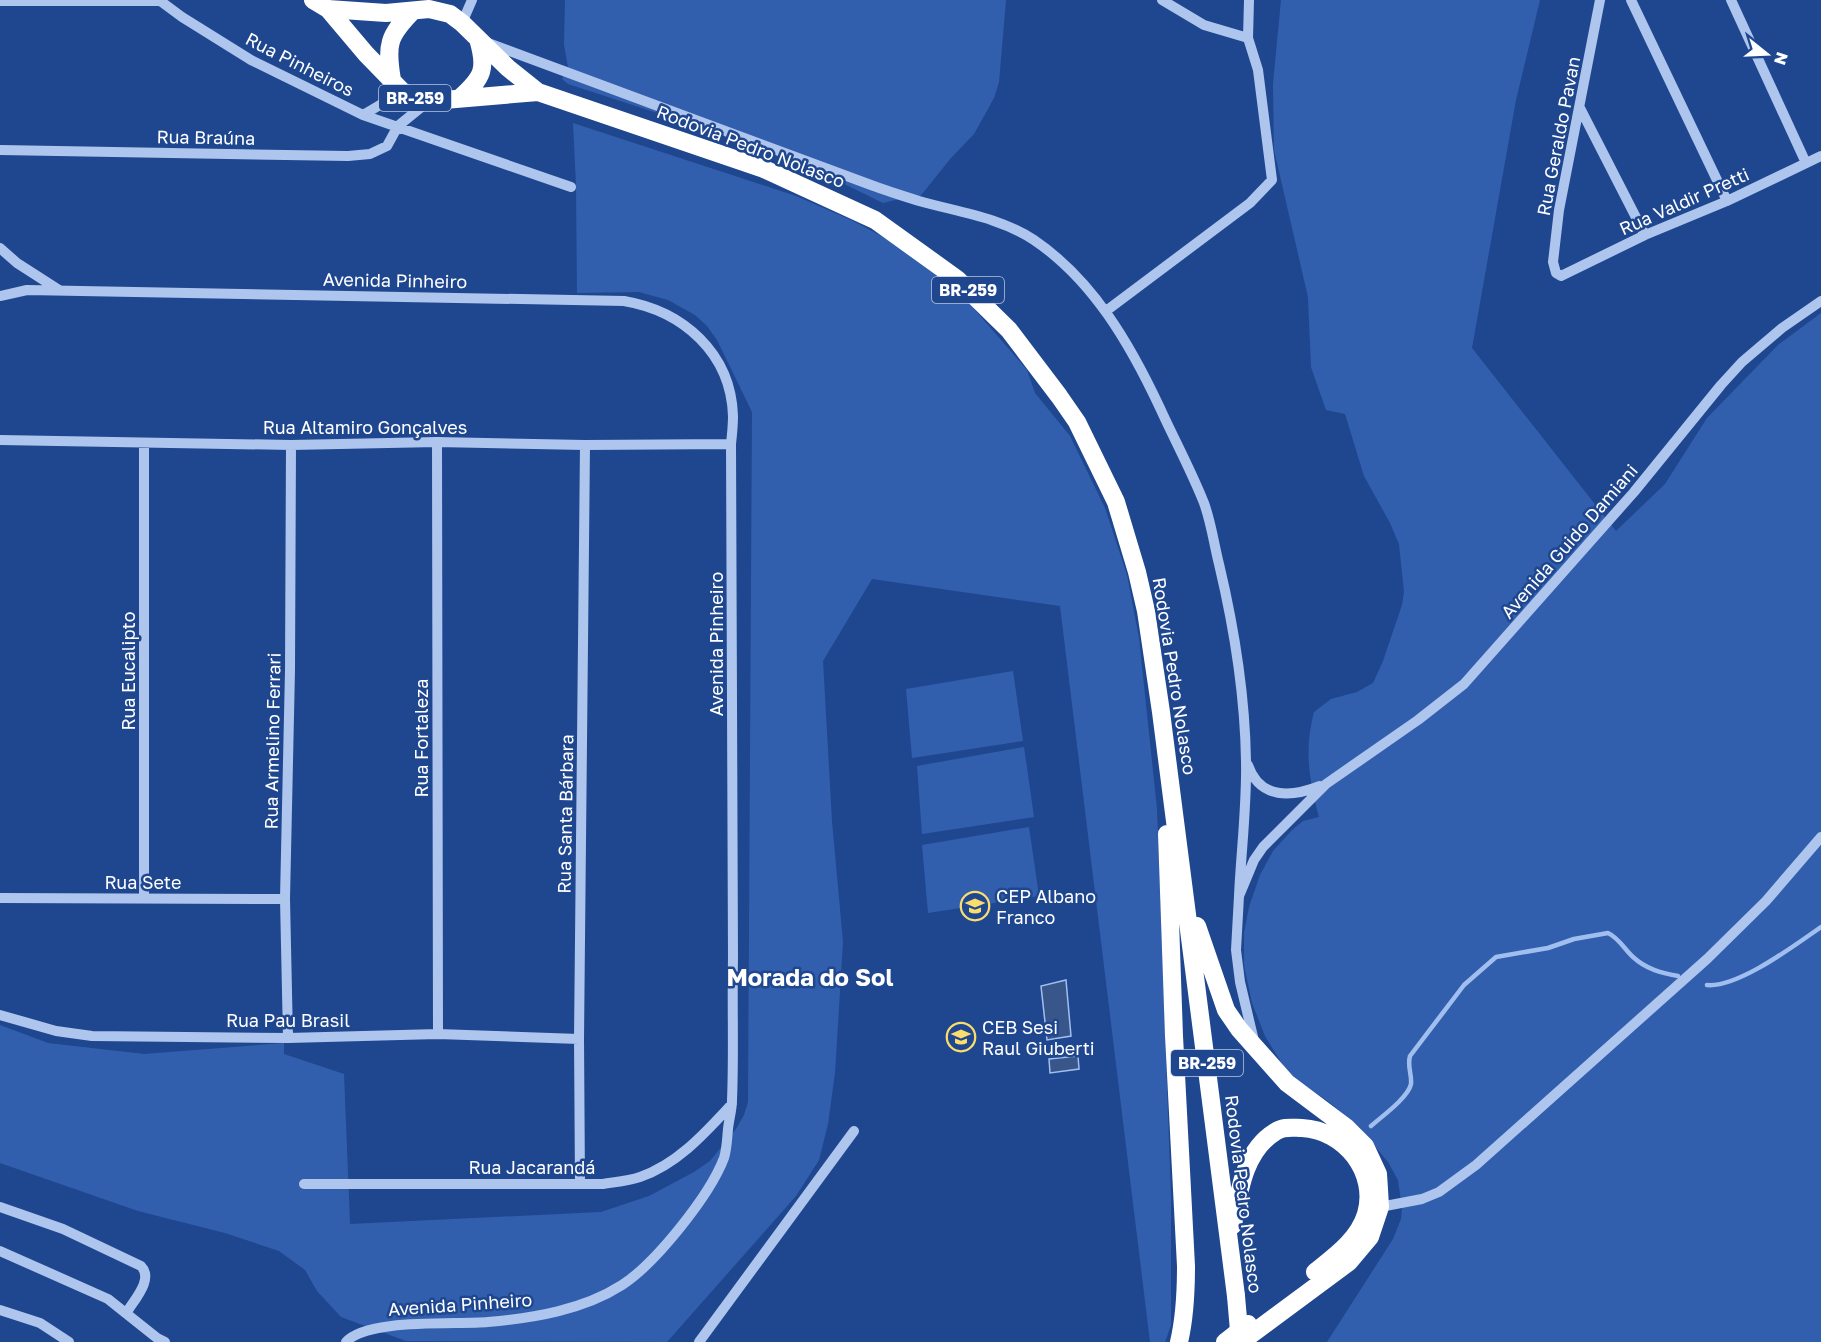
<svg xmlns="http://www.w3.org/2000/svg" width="1821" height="1342" viewBox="0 0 1821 1342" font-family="'Golos Text',sans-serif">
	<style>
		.green { fill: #325fad }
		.water { fill: #39568b; stroke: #a1bfee; stroke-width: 1.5 }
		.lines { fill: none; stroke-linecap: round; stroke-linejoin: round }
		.stream { stroke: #a1bfee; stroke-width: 4.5 }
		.minor { stroke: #aec5ed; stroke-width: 10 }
		.highway { stroke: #fff; stroke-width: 18 }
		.highway-bridge { stroke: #fff; stroke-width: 18 }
		.labels { text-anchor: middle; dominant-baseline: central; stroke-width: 5; stroke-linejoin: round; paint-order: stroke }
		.shield { fill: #1f478f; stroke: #bcc8dd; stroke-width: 1.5 }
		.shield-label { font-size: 16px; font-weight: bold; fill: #fff }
		.street-label { font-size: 18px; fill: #fff; stroke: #1f478f }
		.poi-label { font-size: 18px; fill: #fff; stroke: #1f478f; text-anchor: start }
		.district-label { font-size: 24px; font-weight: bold; fill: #fff; stroke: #1f478f }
	</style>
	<rect width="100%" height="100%" fill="#1f478f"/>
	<!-- green -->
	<path class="green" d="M565 0H1006L999 82 994 98 974 134 951 158 918 199 912 196 883 203 820 172 691 124 568 84 562 79 568 67 564 45Z
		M1281 0H1540L1516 100 1472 348 1616 531 1665 484 1707 418 1778 345 1821 313V1342H1327L1393 1239 1401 1219 1402 1208 1398 1180 1388 1162 1359 1127 1329 1102 1298 1081 1284 1067 1265 1036 1252 1003 1244 965V933L1249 907 1260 875 1273 851 1292 830 1303 821 1319 817C1309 780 1304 749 1314 712L1331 699 1357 692 1373 683 1383 661 1402 605 1404 592 1399 544 1390 523 1364 476 1345 414 1326 410 1311 367 1308 297 1274 150 1273 84Z
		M573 123 796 196 851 220 893 242 942 272 1027 370 1035 393 1070 436 1105 508 1127 575 1139 638 1157 809 1171 1198V1325L1165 1342H1150L1060 606 872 579 823 661 832 821 843 942 835 1073 828 1124 819 1160 796 1196 667 1342 406 1341 341 1317 317 1291 305 1270 279 1251 225 1233 138 1211 0 1163V1025L48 1043 144 1054 284 1043V1054L344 1074 350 1224 601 1212 649 1196 694 1172 710 1161 736 1129 744 1115 748 1102 752 412 717 340 707 326 695 315 668 300 639 292 577 293 576 185Z
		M1013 671 1023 741 912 758 906 689Z
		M1024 747 1034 817 922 834 917 766Z
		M1029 827 1039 896 928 913 922 845Z"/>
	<!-- water -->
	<path class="water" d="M1066 980 1071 1036 1047 1040 1041 986Z
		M1078 1056 1079 1069 1050 1073 1049 1059Z"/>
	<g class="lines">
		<!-- stream -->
		<path class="stream" d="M1707 985C1738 988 1795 945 1821 927
			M1371 1126C1381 1117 1408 1098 1411 1084 1412 1074 1407 1066 1410 1056L1464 985 1496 957 1548 948 1574 939 1608 933C1619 938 1624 949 1633 957 1646 969 1661 973 1678 976"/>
		<!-- minor -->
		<path class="minor" d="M159 0 182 17 251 60 363 115 571 187
			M1162 0 1204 25 1248 38
			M1600 0 1559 210 1553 262 1556 273 1561 276 1645 235 1727 201 1821 156
			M1631 0 1727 201
			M1731 0 1806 163
			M0 1H161
			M462 23 472 0
			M488 43 871 185C887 191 903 196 919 201 958 212 999 217 1034 240 1093 280 1130 344 1160 408 1174 439 1191 470 1204 503 1211 522 1214 544 1219 564 1234 627 1245 696 1246 761 1247 806 1241 852 1239 896
			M1580 108 1645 235
			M363 115 385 102 392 80
			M0 150 348 156 370 154 387 146 398 126 430 100
			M0 248 17 263 59 290
			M0 296 27 290 624 301C683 311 731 353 733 416 733 425 732 435 731 444 732 616 733 788 733 959 732 1006 734 1053 732 1100 732 1110 729 1119 728 1129 727 1139 727 1148 724 1158 710 1195 656 1263 622 1285 583 1310 534 1318 488 1322 455 1325 367 1318 346 1342
			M1106 311 1250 203 1272 180 1258 70 1248 38 1249 0
			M0 440 291 445 437 442 585 445 731 444
			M437 442 438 1034
			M144 444V898
			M1248 765C1260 800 1292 797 1320 786
			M0 898 285 899
			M0 1015 56 1031 92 1036 288 1038 438 1034 579 1039
			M288 1038 285 899 290 670 291 445
			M1254 1041 1240 982 1236 950 1239 896 1254 860 1263 847 1326 784 1418 720 1464 684 1634 492 1721 385 1742 362 1782 328 1821 301
			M304 1184H603C615 1182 628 1181 640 1177 678 1164 706 1132 732 1104
			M580 1184 579 1039 585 445
			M0 1207 63 1229 141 1266C154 1279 134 1300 127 1312
			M1380 1207 1422 1199 1439 1192 1476 1165 1707 959 1766 901 1821 837
			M0 1251 108 1299 157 1338 165 1342
			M0 1310 40 1323 69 1342
			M699 1342 854 1131"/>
		<!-- highway -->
		<path class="highway" d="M313 0 328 9 366 54 402 91 415 98 444 100 538 92
			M328 9 386 13 429 9 450 14 462 23 508 68 538 92 764 169 875 220 957 279 1009 330 1059 396 1077 422 1116 502 1137 572 1146 611 1161 712 1236 1296
			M392 80C386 45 388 36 413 11
			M461 97C483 77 487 69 478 39
			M1167 834 1174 1036 1186 1266C1186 1292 1185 1317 1179 1342
			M1197 926 1226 1010 1239 1029 1287 1083 1347 1128 1365 1146 1378 1174 1379 1189 1380 1207 1370 1237 1349 1262 1241 1342
			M1233 1225C1239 1192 1244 1151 1275 1132 1283 1126 1293 1128 1302 1128 1345 1130 1378 1173 1366 1214 1358 1240 1335 1256 1315 1272
			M1225 1342 1248 1324"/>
		<!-- highway-bridge -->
		<path class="highway-bridge" d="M1236 1296 1240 1342"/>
	</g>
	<!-- icons -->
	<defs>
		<g id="university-ring" transform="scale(1.5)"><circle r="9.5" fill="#1f478f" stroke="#fbdd6e" stroke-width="1.5"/><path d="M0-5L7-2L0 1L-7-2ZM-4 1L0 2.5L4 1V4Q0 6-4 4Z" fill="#fbdd6e"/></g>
		<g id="school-ring" transform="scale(1.5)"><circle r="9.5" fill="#1f478f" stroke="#fbdd6e" stroke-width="1.5"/><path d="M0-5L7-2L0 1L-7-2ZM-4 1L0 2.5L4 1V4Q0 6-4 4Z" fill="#fbdd6e"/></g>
	</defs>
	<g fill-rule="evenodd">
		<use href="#university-ring" x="975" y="906"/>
		<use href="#school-ring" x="961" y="1037"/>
	</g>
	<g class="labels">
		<!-- shield labels -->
		<g class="shield">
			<rect x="379" y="85" width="72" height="26" rx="4.5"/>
			<rect x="932" y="277" width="72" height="26" rx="4.5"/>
			<rect x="1171" y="1050" width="72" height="26" rx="4.5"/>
		</g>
		<g class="shield-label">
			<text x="415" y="98">BR-259</text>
			<text x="968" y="290">BR-259</text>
			<text x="1207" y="1063">BR-259</text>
		</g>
		<!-- street labels -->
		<g class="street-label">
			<text transform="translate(300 64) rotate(27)">Rua Pinheiros</text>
			<text transform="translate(1558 136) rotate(-79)">Rua Geraldo Pavan</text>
			<text transform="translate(206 137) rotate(1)">Rua Braúna</text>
			<text transform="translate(751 146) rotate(21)">Rodovia Pedro Nolasco</text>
			<text transform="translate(1684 201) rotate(-24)">Rua Valdir Pretti</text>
			<text transform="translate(395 280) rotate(1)">Avenida Pinheiro</text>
			<text x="365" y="427">Rua Altamiro Gonçalves</text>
			<text transform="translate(1569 541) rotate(-49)">Avenida Guido Damiani</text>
			<text transform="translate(716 644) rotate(-90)">Avenida Pinheiro</text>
			<text transform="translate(128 671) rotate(-90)">Rua Eucalipto</text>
			<text transform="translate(1175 676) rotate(81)">Rodovia Pedro Nolasco</text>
			<text transform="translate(421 738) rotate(-90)">Rua Fortaleza</text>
			<text transform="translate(272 741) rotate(-89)">Rua Armelino Ferrari</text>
			<text transform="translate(565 814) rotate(-89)">Rua Santa Bárbara</text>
			<text x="143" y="882">Rua Sete</text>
			<text x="288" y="1020">Rua Pau Brasil</text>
			<text x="532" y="1167">Rua Jacarandá</text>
			<text transform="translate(1244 1194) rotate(83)">Rodovia Pedro Nolasco</text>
			<text transform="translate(460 1304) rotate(-4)">Avenida Pinheiro</text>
		</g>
		<!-- poi labels -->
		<g class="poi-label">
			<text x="996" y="896">CEP Albano<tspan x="996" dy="21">Franco</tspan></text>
			<text x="982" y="1027">CEB Sesi<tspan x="982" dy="21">Raul Giuberti</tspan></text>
		</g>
		<!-- district labels -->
		<g class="district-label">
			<text x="810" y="976">Morada do Sol</text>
		</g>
	</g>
	<!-- north arrow -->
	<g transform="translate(1767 54) rotate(108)" stroke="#1f478f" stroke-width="4.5" paint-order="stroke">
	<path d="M0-4.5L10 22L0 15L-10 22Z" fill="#ffffff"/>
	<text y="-9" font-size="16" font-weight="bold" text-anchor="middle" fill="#ffffff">N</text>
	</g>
</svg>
